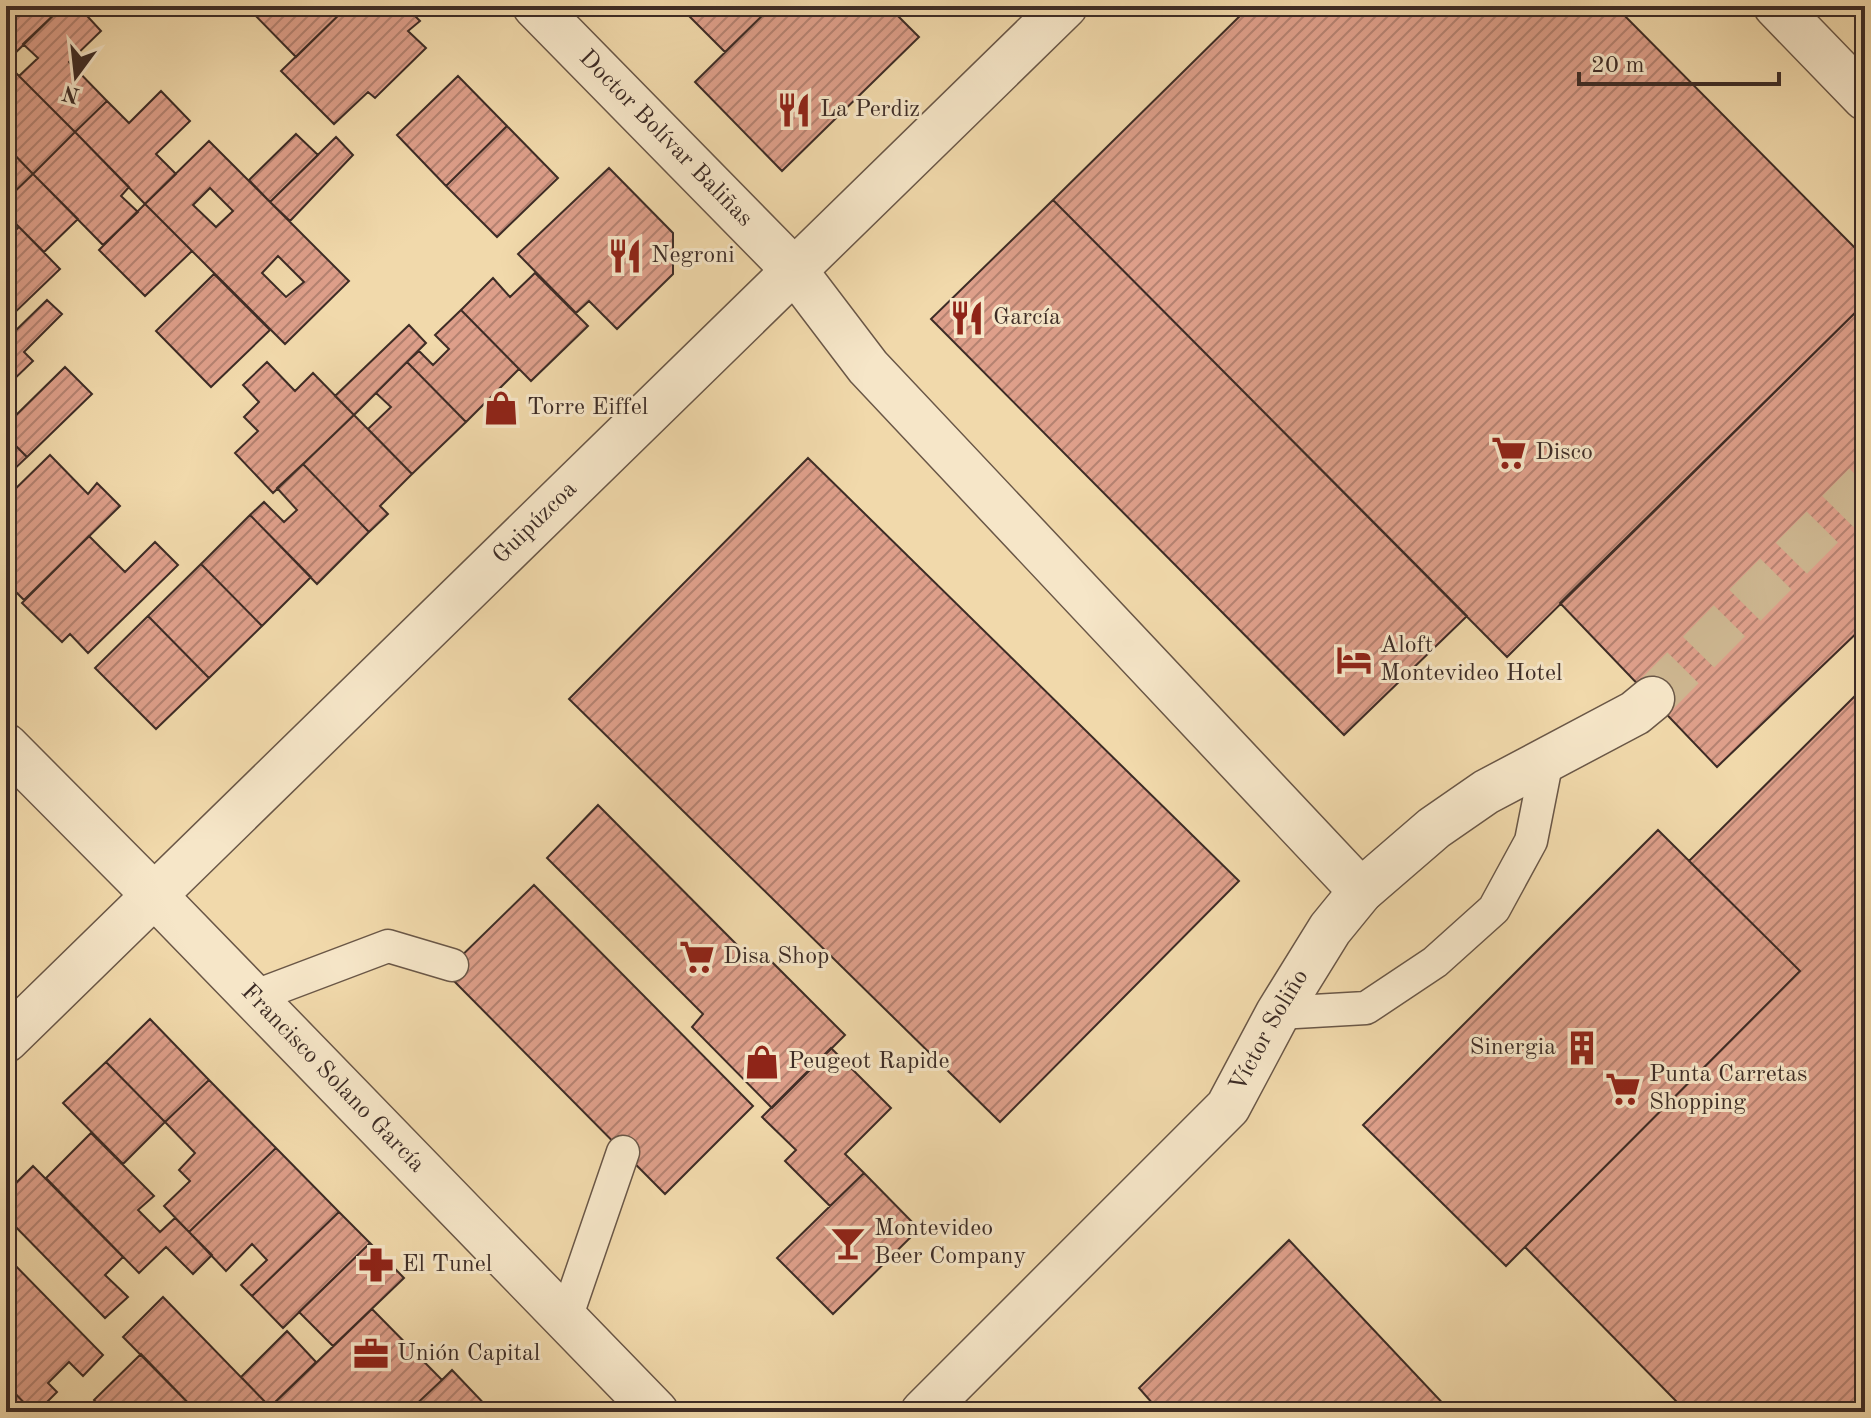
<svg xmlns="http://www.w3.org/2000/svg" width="1871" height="1418" viewBox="0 0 1871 1418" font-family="'Old Standard TT',serif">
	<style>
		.building { fill: url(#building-hatch); stroke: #3d2c26; stroke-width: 2; fill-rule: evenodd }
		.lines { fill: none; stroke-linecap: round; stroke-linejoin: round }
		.street-tunnel { stroke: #cdb690; stroke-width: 44; stroke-dasharray: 44 22; stroke-linecap: butt }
		.lane-casing { stroke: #6a5747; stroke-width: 35 }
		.street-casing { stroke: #6a5747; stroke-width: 47 }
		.lane { stroke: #f6e6c8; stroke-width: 32 }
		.street { stroke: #f6e6c8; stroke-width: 44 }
		.labels { text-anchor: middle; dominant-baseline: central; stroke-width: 6; stroke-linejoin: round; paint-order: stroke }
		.poi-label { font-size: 24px; fill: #3d2c26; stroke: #f6e6c8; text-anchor: start }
		.street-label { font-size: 24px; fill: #3d2c26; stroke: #f6e6c8 }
	</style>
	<defs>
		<pattern id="building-hatch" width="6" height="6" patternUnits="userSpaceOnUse" patternTransform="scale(2)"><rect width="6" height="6" fill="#de9f8a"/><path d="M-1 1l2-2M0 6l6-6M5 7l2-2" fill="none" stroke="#b58271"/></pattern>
	</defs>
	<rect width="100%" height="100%" fill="#f1d9ab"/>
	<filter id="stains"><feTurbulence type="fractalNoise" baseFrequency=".0025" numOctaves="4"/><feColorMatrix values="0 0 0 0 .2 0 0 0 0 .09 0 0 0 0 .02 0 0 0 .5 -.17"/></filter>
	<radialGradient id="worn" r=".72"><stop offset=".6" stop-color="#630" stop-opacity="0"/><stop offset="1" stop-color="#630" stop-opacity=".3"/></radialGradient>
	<!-- building -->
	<path class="building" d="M6 6H63L6 62Z
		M63 6H78L101 31 69 62 107 101 75 132 19 76 38 58 23 44Z
		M246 6H348L296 57Z
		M348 6H405L420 21 408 31 426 48 375 98 368 92 334 124 281 71Z
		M679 6H772L725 52Z
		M772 6H897L892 10 919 37 782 171 695 82Z
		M1250 6H1615L1865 258V303L1507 657 1053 200Z
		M6 63 75 132 33 174 6 146Z
		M458 76 507 126 446 186 397 135Z
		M161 91 190 121 156 154 176 174 145 204 75 132 107 101 129 123Z
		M507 126 558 178 497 237 446 186Z
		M75 132 129 187 121 196 138 212 103 245 33 174Z
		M296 134 318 155 270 202 249 180Z
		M336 137 353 155 290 221 270 202Z
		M209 141 349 281 285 344 145 204ZM210 188 233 211 216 227 193 205ZM278 256 304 282 286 297 262 273Z
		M9 149 33 174 6 200V151Z
		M609 168 673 233V274L617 329 589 301 576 313 518 254Z
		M33 174 78 219 44 252 6 214V200Z
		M1053 200 1467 616 1344 735 931 319Z
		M145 204 192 251 145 296 99 250Z
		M19 227 60 269 6 321V239Z
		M535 273 588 326 531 381 461 310 493 278 510 297Z
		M214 274 270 330 211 387 156 331Z
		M47 300 62 314 24 352 33 361 6 387V340Z
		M1865 303V625L1717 767 1560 603Z
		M461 310 519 369 466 422 407 362 419 351 433 365 449 349 435 335Z
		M409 325 426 343 354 415 335 396Z
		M267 362 295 391 313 373 354 415 273 493 235 453 258 431 244 417 259 402 243 385Z
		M407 362 466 422 412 474 368 429 391 407 376 393Z
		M65 367 92 394 27 457 6 436V425Z
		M354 415 412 474 380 506 388 514 369 532 303 464Z
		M6 436 27 457 6 477Z
		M50 455 88 494 97 483 120 506 24 600 6 582V498Z
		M808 458 1239 881 1000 1122 569 699Z
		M303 464 369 532 317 584 250 515 264 502 284 522 297 510 277 488Z
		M250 515 311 577 262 626 201 564Z
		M89 536 125 572 155 542 178 565 88 653 70 634 62 642 22 603Z
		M201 564 262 626 209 678 148 616Z
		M148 616 209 678 156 729 95 668Z
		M1865 686V1412H1665L1676 1401 1525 1247 1800 971 1689 861Z
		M598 805 753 961 762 952 845 1035 772 1108 692 1027 703 1014 547 858Z
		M1658 830 1800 971 1506 1266 1363 1125Z
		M6 871 11 875 10 924 6 928Z
		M534 885 753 1106 665 1194 445 972Z
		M150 1019 209 1080 165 1122 106 1062Z
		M831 1048 891 1108 845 1154 864 1173 830 1206 785 1161 796 1150 762 1117Z
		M106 1062 165 1122 123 1164 63 1103Z
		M209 1080 276 1148 189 1232 164 1206 190 1181 179 1170 195 1153 165 1122Z
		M91 1133 154 1196 138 1210 160 1232 175 1218 212 1255 193 1274 166 1247 139 1273 46 1178Z
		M276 1148 339 1212 252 1296 241 1285 267 1260 252 1244 226 1271 189 1232Z
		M33 1166 123 1257 105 1275 128 1297 105 1318 6 1217V1193Z
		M864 1173 919 1229 833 1314 777 1258Z
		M339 1212 370 1243 283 1328 252 1296Z
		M1289 1240 1451 1412H1160L1139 1388Z
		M370 1243 404 1278 333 1346 299 1312Z
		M6 1256 103 1355 83 1376 69 1362 48 1383 57 1392 37 1412H33L6 1384Z
		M163 1297 270 1407 265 1412H197L123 1337Z
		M372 1309 442 1380 408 1412H265Z
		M287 1331 316 1362 270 1407 241 1377Z
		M141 1354 197 1412H106L94 1400Z
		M452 1370 492 1412H408L442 1380Z
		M6 1384 33 1412H6Z"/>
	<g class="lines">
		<!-- street-tunnel -->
		<path class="street-tunnel" d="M1652 699 1865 484"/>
		<!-- lane casing -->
		<g class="lane-casing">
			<path id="lane" d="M253 997 388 946 452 965
				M1278 1013 1366 1008 1435 962 1494 909 1531 841 1547 760
				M566 1318 623 1152"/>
		</g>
		<!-- street casing -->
		<g class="street-casing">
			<g id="street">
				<path id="s1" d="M535 6 795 271 868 367 1361 891"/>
				<path d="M1776 6 1865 98"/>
				<path id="s2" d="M6 746 154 895 656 1412"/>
				<path id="s3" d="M6 1040 1065 6"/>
				<path id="s4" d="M923 1412 1228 1107 1278 1013 1330 929 1361 891 1434 828 1486 792 1635 713 1652 699"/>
			</g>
		</g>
		<!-- lane -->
		<use href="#lane" class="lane"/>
		<!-- street -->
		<use href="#street" class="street"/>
	</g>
	<!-- icons -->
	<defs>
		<g id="restaurant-bare" transform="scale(2.76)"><path d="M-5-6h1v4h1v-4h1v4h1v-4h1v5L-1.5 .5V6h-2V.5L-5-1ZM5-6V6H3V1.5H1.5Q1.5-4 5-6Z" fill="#8f2418" stroke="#f6e6c8" stroke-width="2.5" paint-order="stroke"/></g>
		<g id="shop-bare" transform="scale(2.76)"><path d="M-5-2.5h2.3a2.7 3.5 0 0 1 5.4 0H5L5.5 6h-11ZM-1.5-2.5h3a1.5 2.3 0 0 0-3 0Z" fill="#8f2418" stroke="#f6e6c8" stroke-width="2.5" paint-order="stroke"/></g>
		<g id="supermarket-bare" transform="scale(2.76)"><path d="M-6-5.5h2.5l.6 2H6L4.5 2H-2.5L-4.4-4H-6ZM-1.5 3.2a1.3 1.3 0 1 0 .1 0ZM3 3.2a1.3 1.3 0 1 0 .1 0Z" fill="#8f2418" stroke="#f6e6c8" stroke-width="2.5" paint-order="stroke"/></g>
		<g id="hotel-bare" transform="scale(2.76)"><path d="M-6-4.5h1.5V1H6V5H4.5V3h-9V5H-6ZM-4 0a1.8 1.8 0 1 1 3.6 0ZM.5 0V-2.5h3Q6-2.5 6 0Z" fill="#8f2418" stroke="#f6e6c8" stroke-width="2.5" paint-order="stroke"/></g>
		<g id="building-bare" transform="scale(2.76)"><path d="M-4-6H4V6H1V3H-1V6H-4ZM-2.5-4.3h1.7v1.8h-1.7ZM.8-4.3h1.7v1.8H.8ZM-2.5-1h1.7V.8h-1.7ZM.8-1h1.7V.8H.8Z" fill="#8f2418" stroke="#f6e6c8" stroke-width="2.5" paint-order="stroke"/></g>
		<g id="bar-bare" transform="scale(2.76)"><path d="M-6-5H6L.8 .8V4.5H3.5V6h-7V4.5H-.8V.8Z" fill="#8f2418" stroke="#f6e6c8" stroke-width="2.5" paint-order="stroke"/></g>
		<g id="pharmacy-bare" transform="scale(2.76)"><path d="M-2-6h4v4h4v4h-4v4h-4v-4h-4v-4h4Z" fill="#8f2418" stroke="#f6e6c8" stroke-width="2.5" paint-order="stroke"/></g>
		<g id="office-bare" transform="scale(2.76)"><path d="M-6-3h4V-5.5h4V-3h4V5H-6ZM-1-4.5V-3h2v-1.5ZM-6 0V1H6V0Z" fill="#8f2418" stroke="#f6e6c8" stroke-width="2.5" paint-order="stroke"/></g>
	</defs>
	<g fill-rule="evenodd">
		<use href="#restaurant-bare" x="794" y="110"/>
		<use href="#restaurant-bare" x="625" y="256"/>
		<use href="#restaurant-bare" x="967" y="318"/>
		<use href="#shop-bare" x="501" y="408"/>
		<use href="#supermarket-bare" x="1509" y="453"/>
		<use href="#hotel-bare" x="1354" y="660"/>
		<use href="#supermarket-bare" x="697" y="957"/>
		<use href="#building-bare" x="1582" y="1048"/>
		<use href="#shop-bare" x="762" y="1062"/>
		<use href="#supermarket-bare" x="1623" y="1089"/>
		<use href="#bar-bare" x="848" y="1243"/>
		<use href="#pharmacy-bare" x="376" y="1265"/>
		<use href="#office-bare" x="371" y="1354"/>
	</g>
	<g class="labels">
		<!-- poi labels -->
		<g class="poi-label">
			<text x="820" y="110">La Perdiz</text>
			<text x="651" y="256">Negroni</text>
			<text x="993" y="318">García</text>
			<text x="527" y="408">Torre Eiffel</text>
			<text x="1535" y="453">Disco</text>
			<text x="1380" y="646">Aloft<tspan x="1380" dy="28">Montevideo Hotel</tspan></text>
			<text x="723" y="957">Disa Shop</text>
			<text x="1556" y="1048" text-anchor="end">Sinergia</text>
			<text x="788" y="1062">Peugeot Rapide</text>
			<text x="1649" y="1075">Punta Carretas<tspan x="1649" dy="28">Shopping</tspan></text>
			<text x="874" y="1229">Montevideo<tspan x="874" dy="28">Beer Company</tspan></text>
			<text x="402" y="1265">El Tunel</text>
			<text x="397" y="1354">Unión Capital</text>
		</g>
		<!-- street labels -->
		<g class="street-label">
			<text stroke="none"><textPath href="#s1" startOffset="186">Doctor Bolívar Baliñas</textPath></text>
			<text stroke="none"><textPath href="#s3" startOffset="740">Guipúzcoa</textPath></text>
			<text stroke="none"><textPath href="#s4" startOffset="518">Víctor Soliño</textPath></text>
			<text stroke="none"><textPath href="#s2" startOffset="466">Francisco Solano García</textPath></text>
		</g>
	</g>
	<!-- margin -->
	<rect width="1871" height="1418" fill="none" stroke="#f1d9ab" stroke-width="32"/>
	<rect x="8" y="8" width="1855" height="1402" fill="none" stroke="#3d2c26" stroke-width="4"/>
	<rect x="16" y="16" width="1839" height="1386" fill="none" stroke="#3d2c26" stroke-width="2"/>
	<!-- north arrow -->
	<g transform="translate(76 76) rotate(195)" stroke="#f6e6c8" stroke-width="6" paint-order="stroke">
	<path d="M0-6L14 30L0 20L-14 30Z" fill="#3d2c26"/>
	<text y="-12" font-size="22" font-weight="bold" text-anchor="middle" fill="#3d2c26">N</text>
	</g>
	<!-- scale -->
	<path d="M1579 72v12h200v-12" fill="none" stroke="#3d2c26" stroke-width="4"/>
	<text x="1591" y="72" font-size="24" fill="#3d2c26" stroke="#f6e6c8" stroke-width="6" paint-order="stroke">20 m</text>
	<rect width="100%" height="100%" filter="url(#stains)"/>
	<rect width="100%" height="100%" fill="url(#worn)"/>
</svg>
